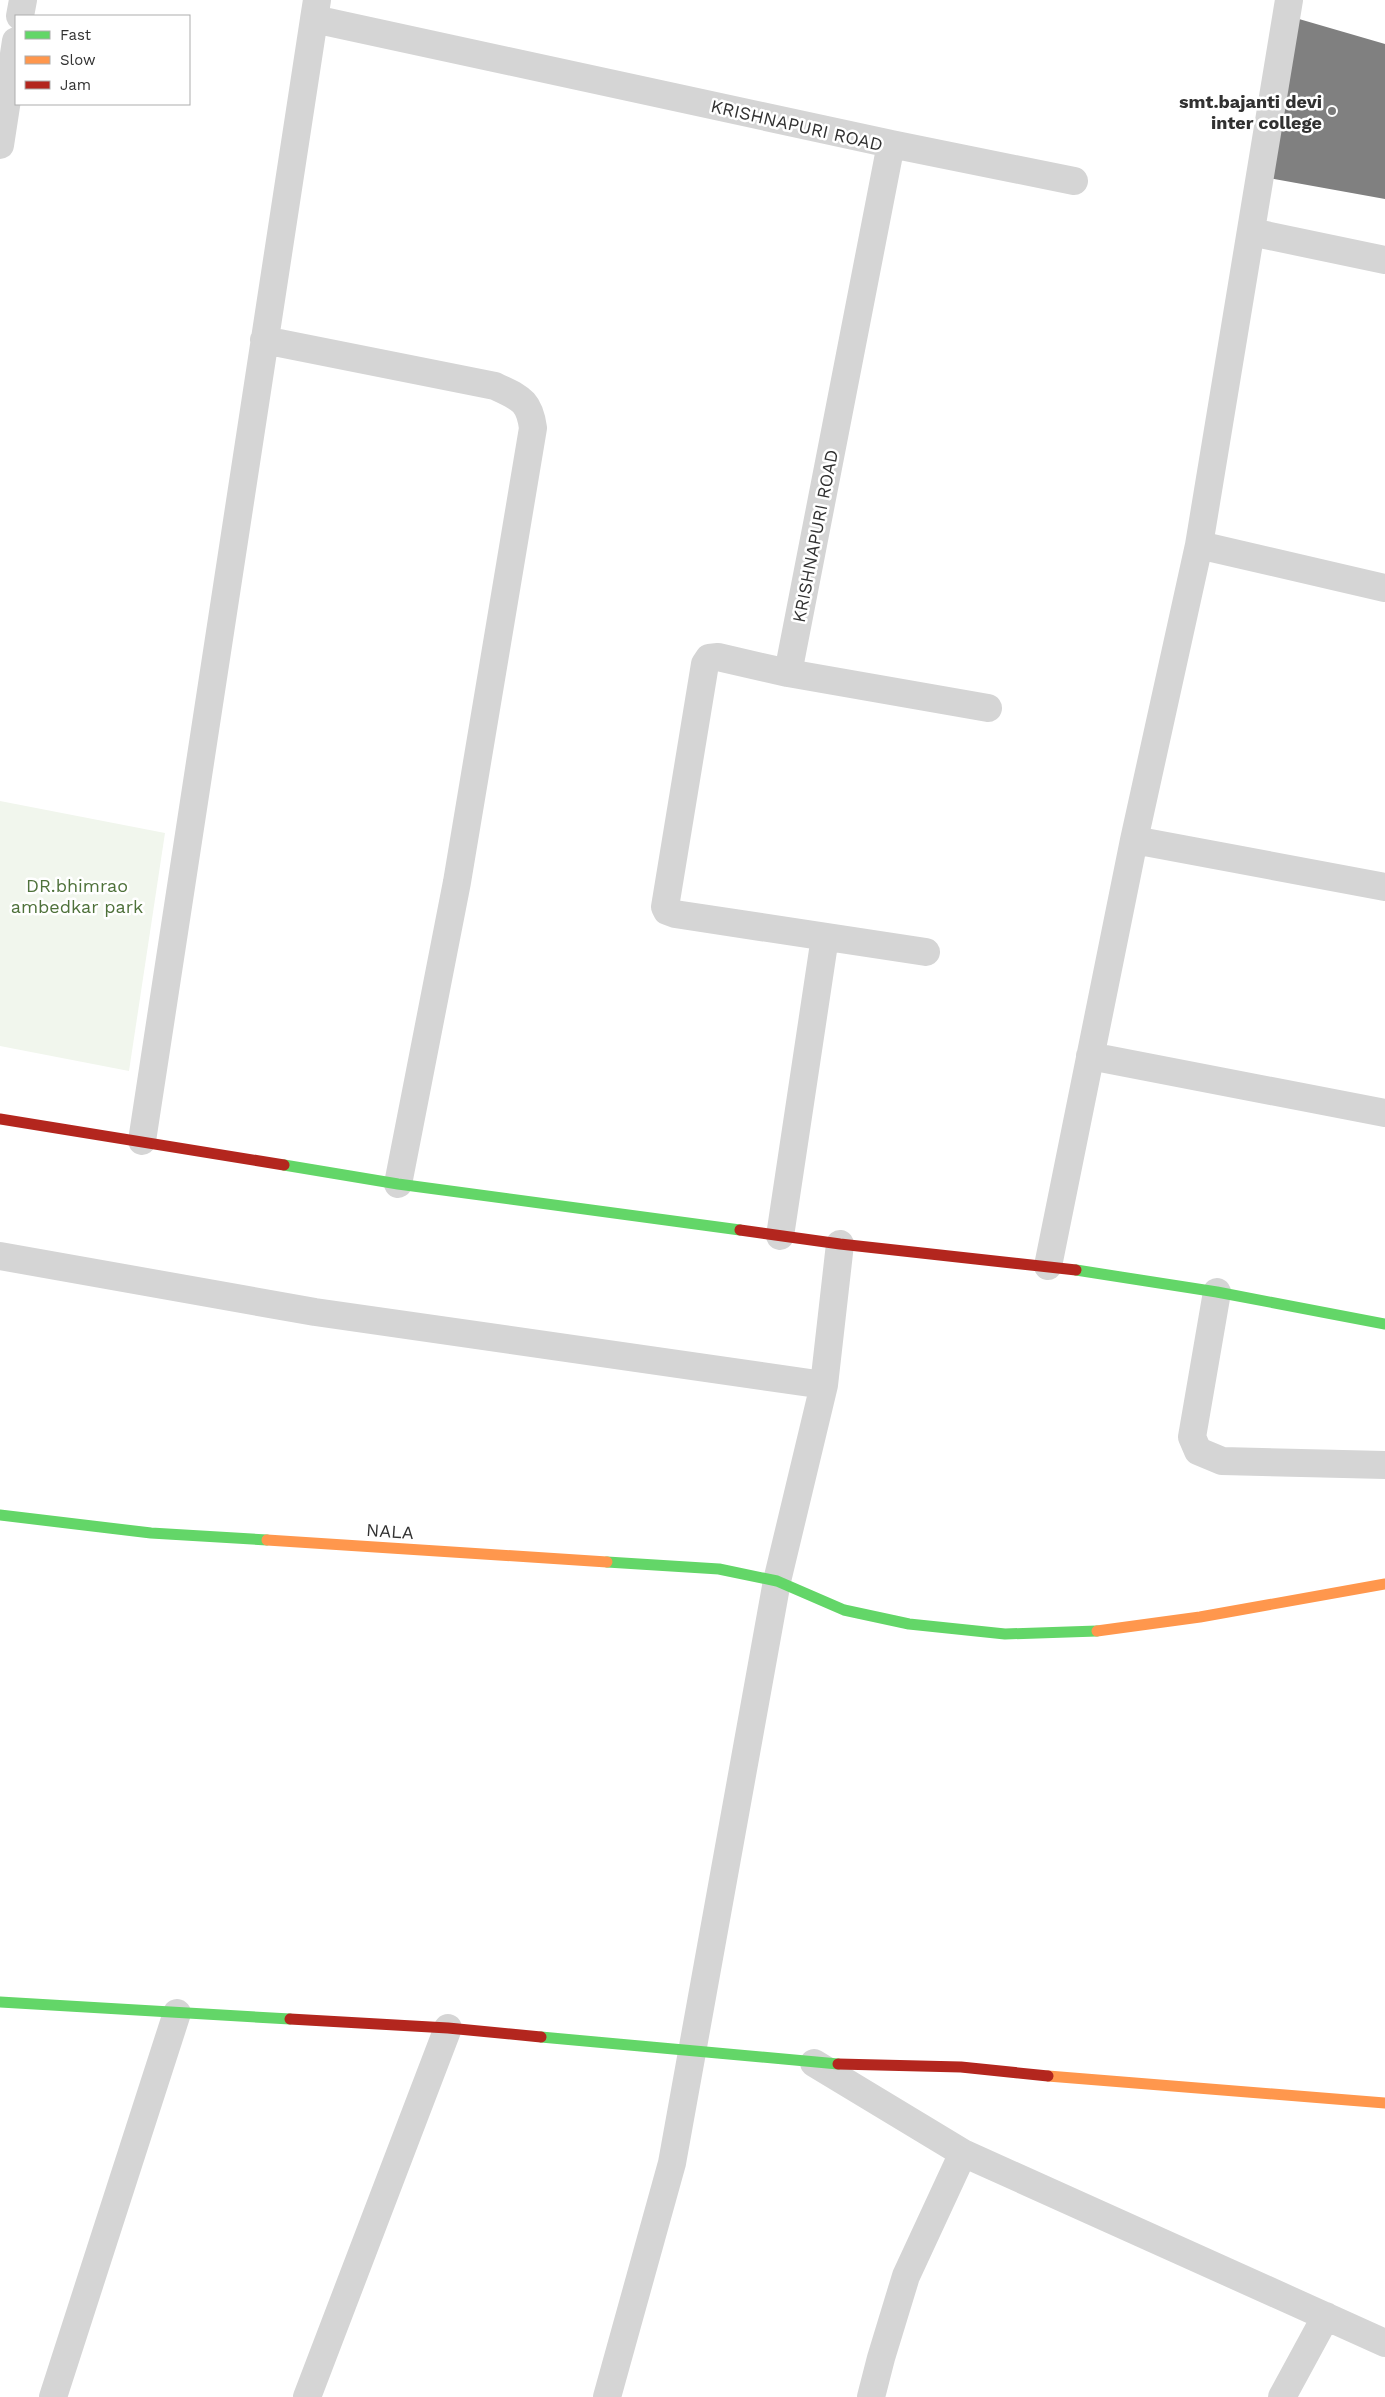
<svg xmlns="http://www.w3.org/2000/svg" width="1385" height="2397" viewBox="0 0 1385 2397" font-family="'Work Sans',sans-serif">
	<style>
		.green { fill: #f1f6ed }
		.building { fill: #808080 }
		.lines { fill: none; stroke-linecap: round; stroke-linejoin: round }
		.street { stroke: #d5d5d5; stroke-width: 28 }
		.fast { stroke: #63d668; stroke-width: 11 }
		.slow { stroke: #ff974d; stroke-width: 11 }
		.jam { stroke: #b3261e; stroke-width: 11 }
		.poi-dot { fill: #797979; stroke: #fff; stroke-width: 2 }
		.labels { text-anchor: middle; dominant-baseline: central; stroke-width: 5; stroke-linejoin: round; paint-order: stroke }
		.poi-label { font-size: 18px; font-weight: bold; fill: #313131; stroke: #fff; text-anchor: end }
		.street-label { font-size: 18px; fill: #313131; stroke: #fff }
		.park-label { font-size: 18px; fill: #4e713a; stroke: #fff }
	</style>
	<rect width="100%" height="100%" fill="#fff"/>
	<!-- green -->
	<path class="green" d="M0 801 165 833 129 1071 0 1046Z"/>
	<!-- building -->
	<path class="building" d="M1299 19 1385 44V199L1263 177Z"/>
	<g class="lines">
		<!-- street -->
		<path class="street" d="M317 0 314 19 891 144 788 673
			M20 16 23 0
			M891 144 1074 181
			M0 145 16 41
			M1251 232 1385 260
			M264 340 495 386C519 398 529 399 533 428L457 882 398 1184
			M1199 545 1385 588
			M1134 840 1385 887
			M926 952 675 914 667 911 665 907 705 664 709 658 718 657 788 673 988 708
			M1090 1056 1385 1113
			M142 1141 314 19
			M780 1236 825 937
			M0 1256 315 1312 824 1385
			M1048 1266 1134 840 1199 545 1289 0
			M1217 1292 1192 1437 1198 1451 1222 1461 1385 1465
			M814 2063 963 2153 1385 2343
			M53 2397 177 2013
			M307 2397 448 2028
			M607 2397 672 2163 777 1581 824 1385 840 1244
			M871 2397 881 2358 906 2276 963 2153
			M1282 2397 1326 2316"/>
		<!-- fast -->
		<path class="fast" d="M284 1165 398 1184 740 1230
			M1076 1270 1217 1292 1385 1324
			M0 1515 151 1533 267 1540
			M607 1562 719 1569 777 1581 844 1610 909 1624 1005 1634 1097 1631
			M0 2002 290 2019
			M541 2037 838 2064"/>
		<!-- slow -->
		<path class="slow" d="M267 1540 607 1562
			M1097 1631 1200 1617 1385 1584
			M1048 2076 1385 2103"/>
		<!-- jam -->
		<path class="jam" d="M0 1119 284 1165
			M740 1230 840 1244 1076 1270
			M290 2019 448 2028 541 2037
			M838 2064 961 2067 1048 2076"/>
	</g>
	<!-- markers -->
	<circle class="poi-dot" cx="1332" cy="111" r="5"/>
	<g class="labels">
		<!-- poi labels -->
		<g class="poi-label">
			<text x="1322" y="101">smt.bajanti devi<tspan x="1322" dy="21">inter college</tspan></text>
		</g>
		<!-- street labels -->
		<g class="street-label">
			<text transform="translate(797 125) rotate(13)">KRISHNAPURI ROAD</text>
			<text transform="translate(815 536) rotate(-79)">KRISHNAPURI ROAD</text>
			<text transform="translate(390 1531) rotate(4)">NALA</text>
		</g>
		<!-- park labels -->
		<g class="park-label">
			<text x="77" y="885">DR.bhimrao<tspan x="77" dy="21">ambedkar park</tspan></text>
		</g>
	</g>
	<!-- legend -->
	<rect x="15" y="15" width="175" height="90" fill="#ffffff" stroke="#adadad"/>
	<rect x="25" y="31" width="25" height="8" fill="#63d668" stroke="#adadad"/>
	<text x="60" y="40" font-size="15" fill="#313131">Fast</text>
	<rect x="25" y="56" width="25" height="8" fill="#ff974d" stroke="#adadad"/>
	<text x="60" y="65" font-size="15" fill="#313131">Slow</text>
	<rect x="25" y="81" width="25" height="8" fill="#b3261e" stroke="#adadad"/>
	<text x="60" y="90" font-size="15" fill="#313131">Jam</text>
</svg>
